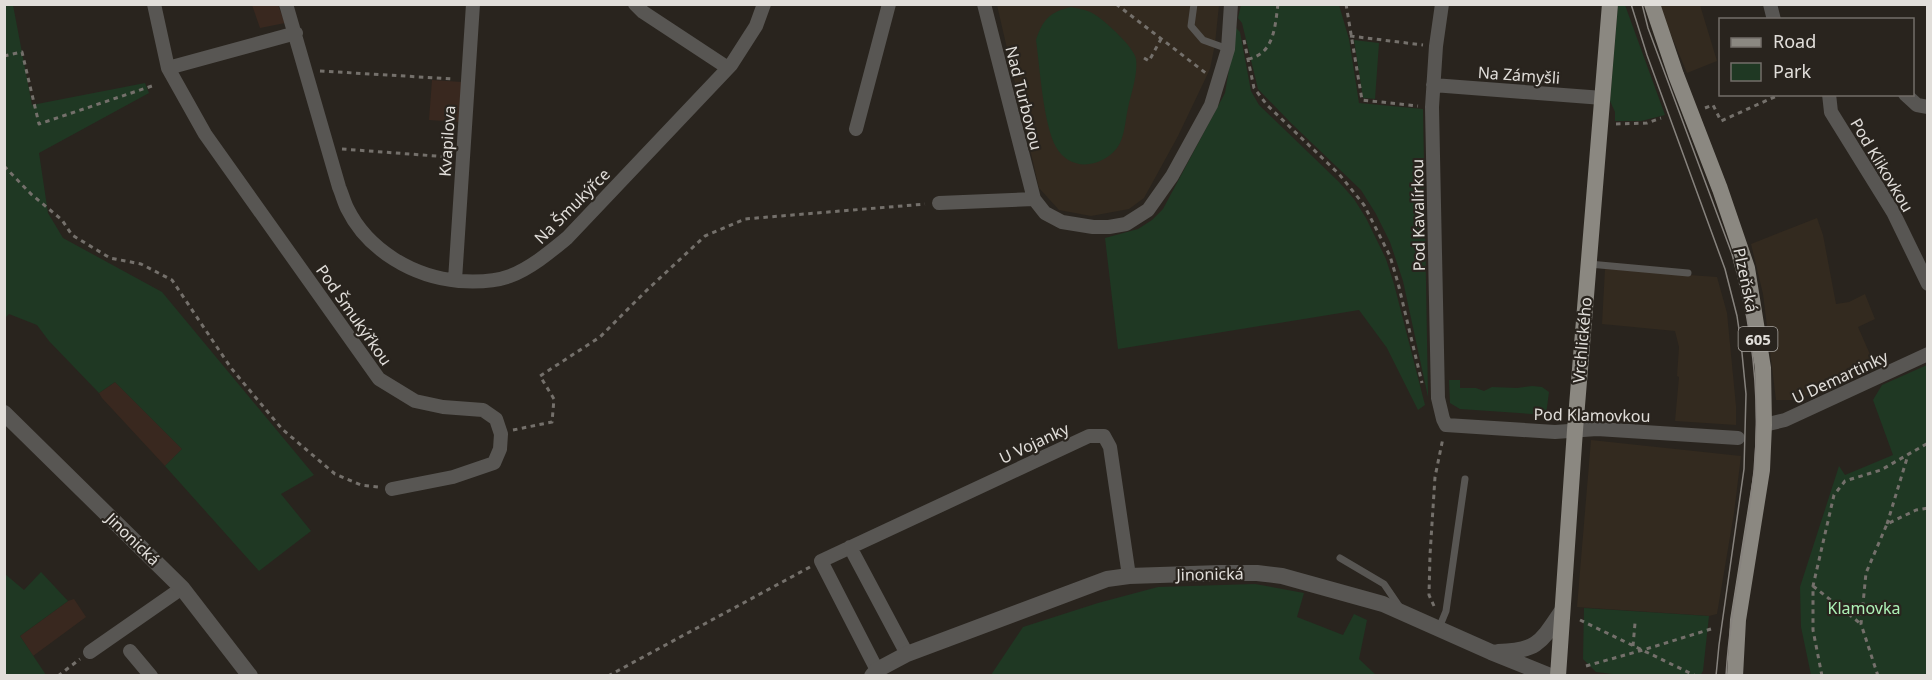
<svg xmlns="http://www.w3.org/2000/svg" width="1932" height="680" viewBox="0 0 1932 680" font-family="'Noto Sans',sans-serif">
	<style>
		.built { fill: #332a1f }
		.industrial { fill: #39281f }
		.green { fill: #1f3823 }
		.lines { fill: none; stroke-linecap: round; stroke-linejoin: round }
		.path { stroke: #74706b; stroke-width: 3; stroke-dasharray: 4.5 4.5; stroke-linecap: butt }
		.service { stroke: #585653; stroke-width: 7 }
		.minor { stroke: #585653; stroke-width: 14 }
		.tertiary { stroke: #585653; stroke-width: 16 }
		.primary { stroke: #8b8881; stroke-width: 16 }
		.tram { stroke: #87837e; stroke-width: 1.5 }
		.labels { text-anchor: middle; dominant-baseline: central; stroke-width: 4.5; stroke-linejoin: round; paint-order: stroke }
		.shield { fill: #29241e; stroke: #aaa6a2; stroke-width: 1.5 }
		.shield-label { font-size: 15px; font-weight: bold; fill: #e1deda }
		.street-label { font-size: 16px; fill: #e1deda; stroke: #29241e }
		.park-label { font-size: 16px; fill: #aef2b7; stroke: #29241e }
	</style>
	<rect width="100%" height="100%" fill="#29241e"/>
	<!-- built -->
	<path class="built" d="M1669 4 1700 5 1717 61 1687 73 1659 6Z
		M997 5H1219L1215 44 1210 69 1178 136 1144 198 1129 209 1091 216 1059 210 1039 188Z
		M1817 218 1823 235 1836 304 1849 302 1865 294 1875 319 1858 327 1876 368 1796 400H1776L1763 294 1751 244Z
		M1605 269 1717 277 1727 313 1736 406V425L1675 421 1679 377 1677 376 1679 347 1675 331 1602 324Z
		M1591 440 1741 456 1734 513 1717 614 1709 616 1577 607Z"/>
	<!-- industrial -->
	<path class="industrial" d="M252 5H278L285 23 260 28Z
		M432 80 462 82 459 122 429 120Z
		M115 382 182 449 165 466 102 398 99 393Z
		M74 599 86 617 33 656 20 636 68 601Z"/>
	<!-- green -->
	<path class="green" d="M13 5 32 105 145 83 149 93 39 153 48 213 63 238 162 292 314 475 281 494 311 531 259 571 165 466 182 449 115 382 99 393 49 341 37 325 9 314 5 318 4 5Z
		M1241 5H1339L1349 39 1359 103 1423 109 1428 397 1403 281 1390 242 1376 214 1361 190 1291 123 1258 89 1242 23 1238 18Z
		M1618 5H1625L1665 115 1641 121H1615V112L1610 101Z
		M1071 7C1080 9 1089 10 1097 16 1107 23 1134 47 1136 59 1138 75 1131 93 1128 108 1125 121 1125 137 1117 148 1101 168 1070 172 1056 147 1043 123 1040 68 1036 40 1043 19 1050 12 1071 7Z
		M1236 28 1240 32 1251 91 1259 105 1339 182 1354 199 1366 218 1386 259 1394 284 1425 405 1418 410 1387 348 1359 310 1118 349 1105 238 1138 229 1152 220 1163 209 1225 93Z
		M1354 40 1379 43 1375 99 1363 98Z
		M1927 365V675H1811L1801 627 1800 587 1839 466 1845 475 1893 455 1873 400 1882 385Z
		M1449 380H1460V388H1476L1484 391 1492 387 1517 388 1532 386 1542 387 1549 392 1546 415 1460 409 1450 403Z
		M41 572 68 601 20 636 46 675H5V574L24 590Z
		M1255 584 1304 593 1297 617 1343 635 1354 614 1367 620 1359 659 1376 675H991L1023 627 1098 603 1158 587Z
		M1584 608 1709 616 1703 671 1700 676H1629L1596 672 1583 659Z"/>
	<g class="lines">
		<!-- path -->
		<path class="path" d="M1116 4 1207 74
			M1346 4 1362 100 1418 106
			M1350 36 1423 45
			M1244 40 1254 88 1267 105 1339 174 1364 205 1390 256 1398 283 1422 383
			M4 56 22 52 39 124 152 86
			M1144 58 1149 61 1161 39
			M1248 59C1274 54 1275 27 1278 4
			M320 71 454 79
			M1705 108 1713 105 1721 121 1781 94
			M1616 124 1647 123 1661 118
			M342 149 449 157
			M4 166 31 194 62 220 72 235 110 258 141 264 172 280 231 368 282 429 335 474 361 485 378 487
			M513 430 552 422 554 399 540 376 600 337 646 291 705 236 745 219 925 204
			M1887 524 1908 455
			M1813 586 1861 624
			M1434 606 1429 595 1430 555 1435 477 1443 438
			M1580 620 1696 676
			M1633 646 1635 623
			M1586 666 1643 650 1711 629
			M58 676 80 659
			M608 676 810 567
			M1822 676 1813 630V586L1834 495 1845 481 1881 470 1928 443
			M1878 676 1861 624 1866 573 1887 524 1916 510 1928 508"/>
		<!-- service -->
		<path class="service" d="M1194 4 1191 26 1203 40 1228 49
			M1589 264 1688 273
			M1340 558 1384 584 1399 606
			M1439 628 1446 611 1465 479"/>
		<!-- minor -->
		<path class="minor" d="M154 4 168 68 205 134 379 379 415 401 443 407 483 410 496 419 501 434 500 449 494 463 453 477 392 489
			M286 4 339 187C342 194 344 202 347 208 368 251 414 277 459 281 475 282 494 282 510 276 531 268 550 252 567 238L731 65 756 26 764 4
			M635 4 643 12 728 68
			M984 4 1034 199 1045 213 1062 222 1093 227H1109L1126 224 1148 210 1172 176 1211 105 1228 49 1231 4
			M1442 4 1436 46 1432 107 1438 398 1443 419 1446 425 1555 432 1597 429 1738 438
			M1770 4 1774 20
			M168 68 296 33
			M1433 85 1603 98
			M1829 94 1831 112 1893 212 1928 284
			M1905 94 1917 105 1928 107
			M856 129 889 4
			M939 203 1034 199
			M455 280 473 4
			M1764 425 1785 420 1928 354
			M850 547 907 654
			M130 651 151 676
			M90 652 182 588
			M877 670 821 561 1089 436H1104L1110 447 1129 576"/>
		<!-- tertiary -->
		<path class="tertiary" d="M4 413 182 588 250 676
			M1498 652C1538 651 1541 642 1562 611
			M872 676 877 670 907 654 1107 579 1129 576 1221 573H1257L1282 576 1383 604 1491 652 1550 676"/>
		<!-- primary -->
		<path class="primary" d="M1652 4 1676 75 1720 189 1747 268 1763 368 1764 425 1762 470 1738 620 1735 676
			M1558 676 1575 430 1610 4"/>
		<!-- tram -->
		<path class="tram" d="M1631 4 1647 55 1725 269 1737 316 1741 343 1746 394 1744 469 1719 645 1716 676
			M1642 4 1648 28 1732 254C1752 324 1761 397 1754 471 1747 539 1730 607 1726 676"/>
	</g>
	<g class="labels">
		<!-- shield labels -->
		<rect class="shield" x="1738.5" y="327" width="39" height="24" rx="4.5"/>
		<g class="shield-label">
			<text x="1758" y="339">605</text>
		</g>
		<!-- street labels -->
		<g class="street-label">
			<text transform="translate(1519 75) rotate(4)">Na Zámyšli</text>
			<text transform="translate(1024 98) rotate(76)">Nad Turbovou</text>
			<text transform="translate(447 141) rotate(-86)">Kvapilova</text>
			<text transform="translate(1882 165) rotate(59)">Pod Klikovkou</text>
			<text transform="translate(572 206) rotate(-45)">Na Šmukýřce</text>
			<text transform="translate(1418 215) rotate(-91)">Pod Kavalírkou</text>
			<text transform="translate(1746 280) rotate(78)">Plzeňská</text>
			<text transform="translate(354 315) rotate(55)">Pod Šmukýřkou</text>
			<text transform="translate(1582 340) rotate(-85)">Vrchlického</text>
			<text transform="translate(1840 377) rotate(-25)">U Demartinky</text>
			<text transform="translate(1592 415) rotate(1)">Pod Klamovkou</text>
			<text transform="translate(1034 443) rotate(-25)">U Vojanky</text>
			<text transform="translate(133 539) rotate(44)">Jinonická</text>
			<text transform="translate(1210 574) rotate(-1)">Jinonická</text>
		</g>
		<!-- park labels -->
		<g class="park-label">
			<text x="1864" y="608">Klamovka</text>
		</g>
	</g>
	<!-- border -->
	<rect width="1932" height="680" fill="none" stroke="#e1deda" stroke-width="12"/>
	<!-- legend -->
	<rect x="1719" y="18" width="195" height="78" fill="#29241e" stroke="#736e69" stroke-width="1.5"/>
	<rect x="1731" y="38" width="30" height="9" fill="#8b8881" stroke="#736e69" stroke-width="1.5"/>
	<text x="1773" y="48" font-size="18" fill="#e1deda">Road</text>
	<rect x="1731" y="63" width="30" height="18" fill="#1f3823" stroke="#736e69" stroke-width="1.5"/>
	<text x="1773" y="78" font-size="18" fill="#e1deda">Park</text>
</svg>
